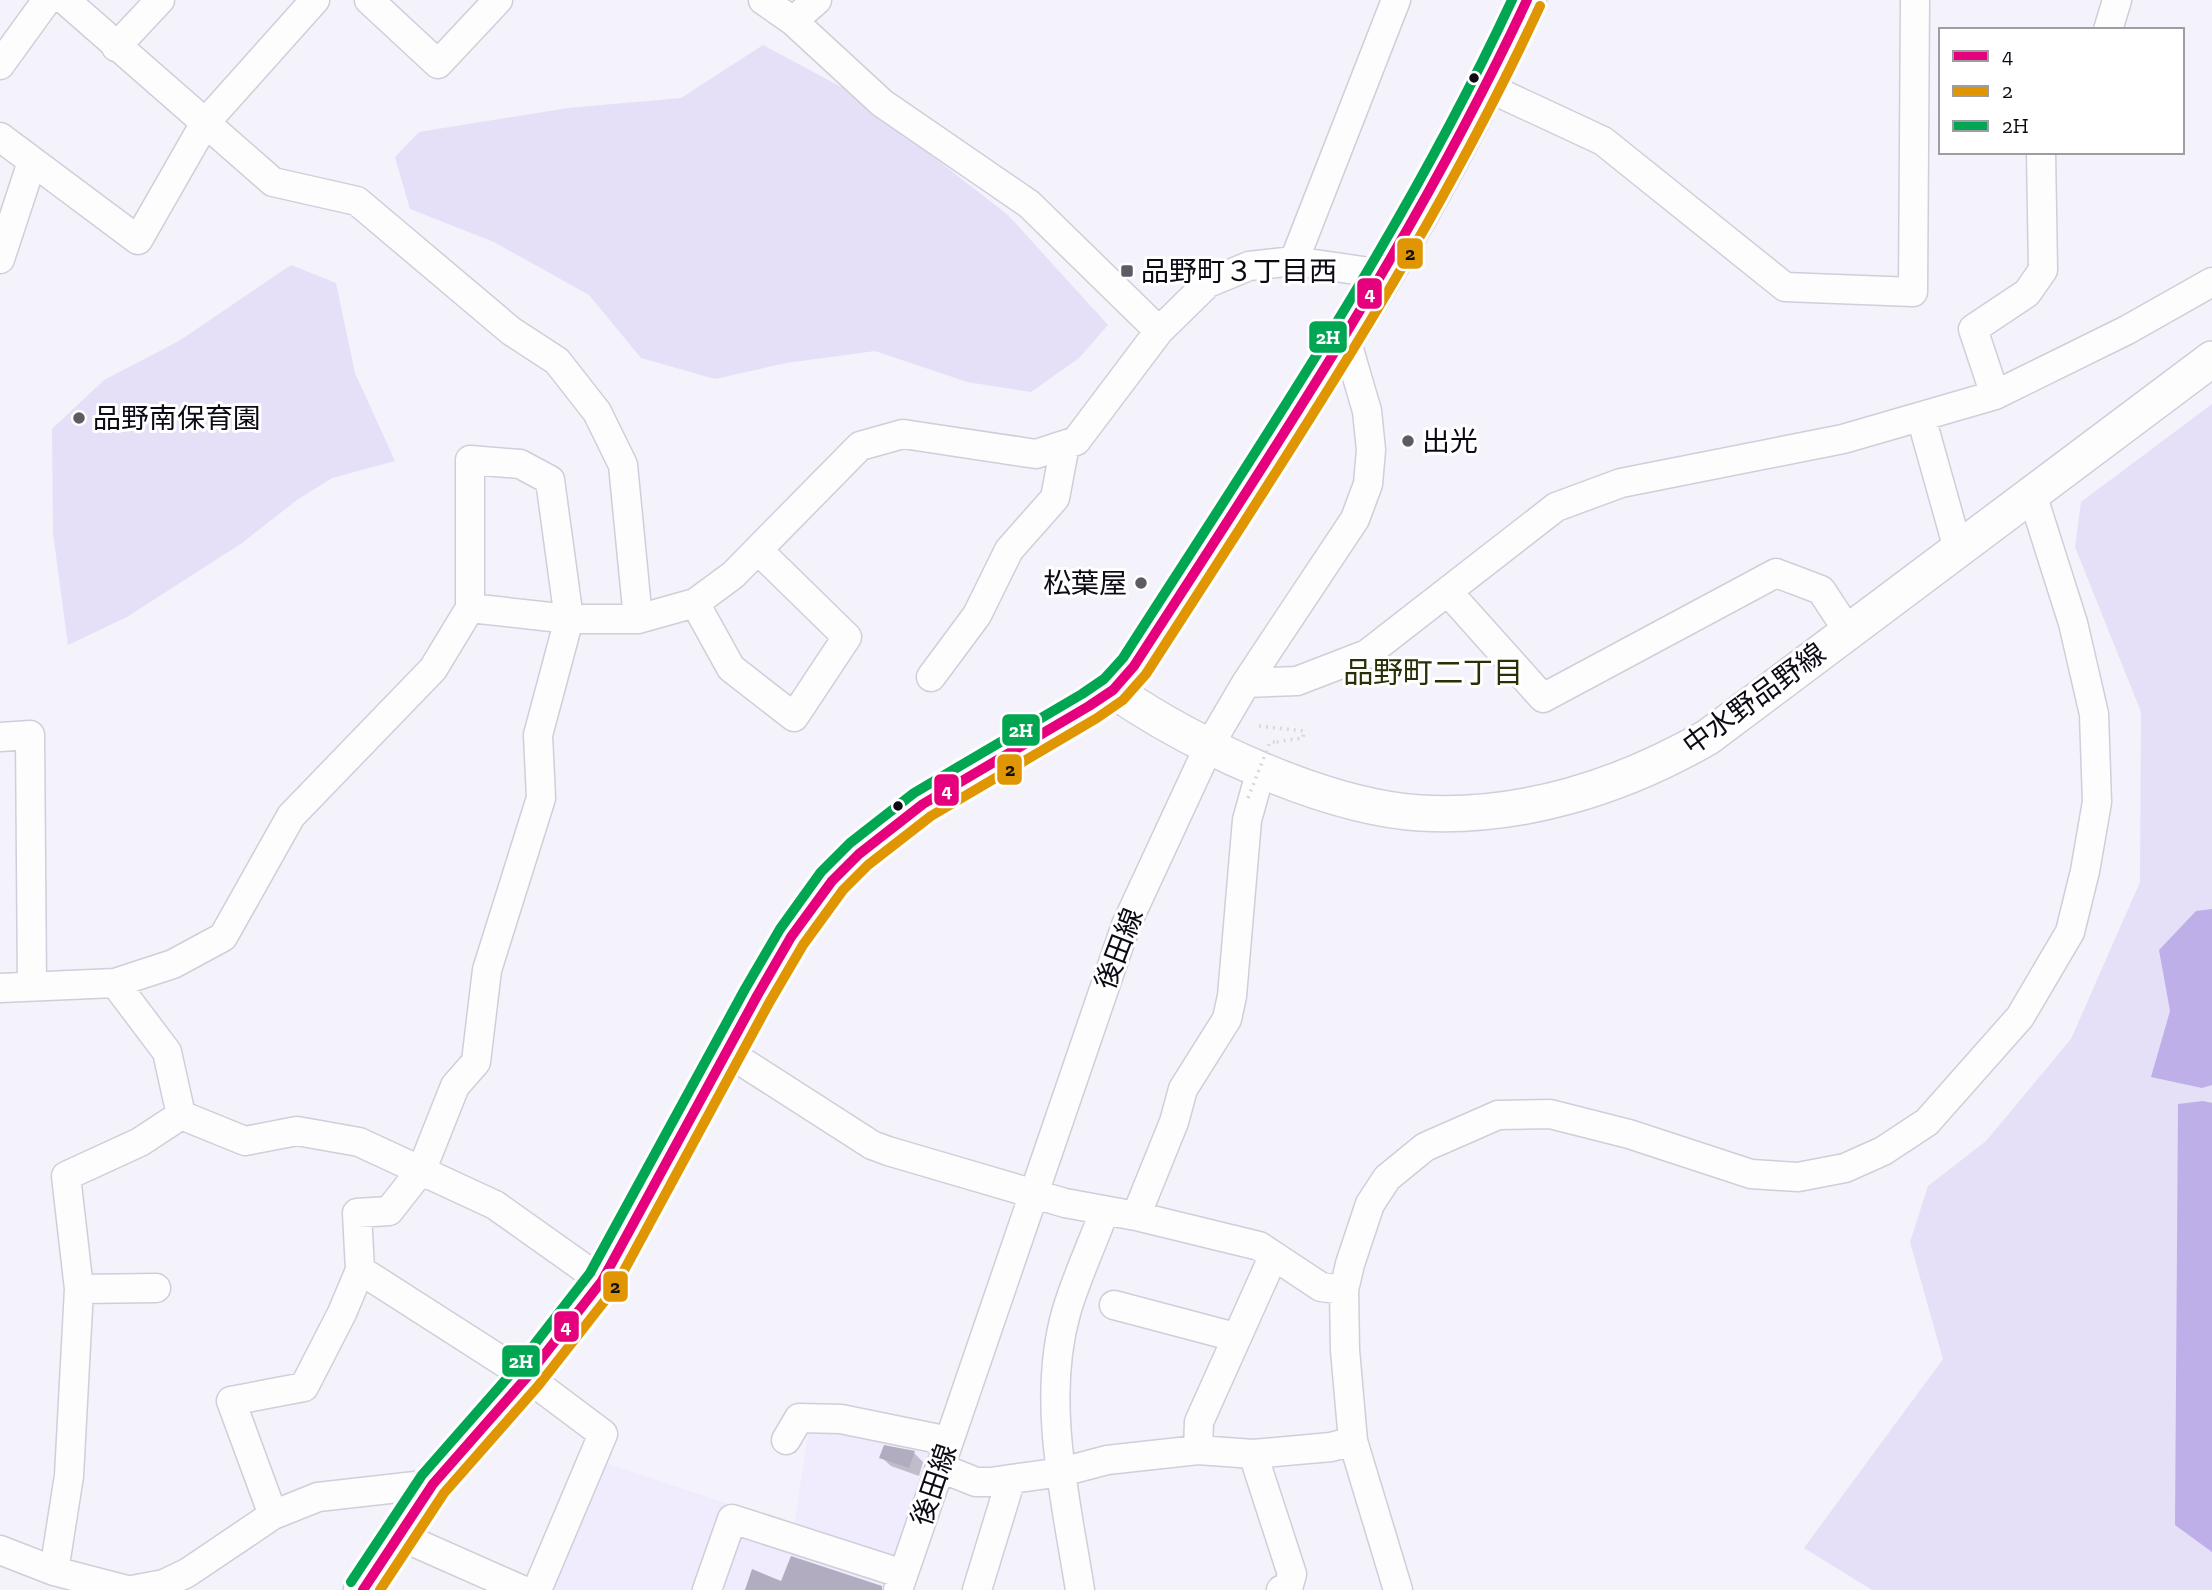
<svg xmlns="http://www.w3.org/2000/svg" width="2212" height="1590" viewBox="0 0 2212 1590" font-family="'Zilla Slab','Noto Sans JP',serif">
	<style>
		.built { fill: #f0ebfd }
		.green { fill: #e5e0f7 }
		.water { fill: #bfafe9 }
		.shadow { fill: #0003 }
		.building { fill: #b1acbf }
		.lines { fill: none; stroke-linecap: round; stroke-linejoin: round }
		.minor-casing { stroke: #d0ced8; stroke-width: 31 }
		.major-casing { stroke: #d0ced8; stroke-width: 38 }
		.highway-casing { stroke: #d0ced8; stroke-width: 41 }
		.path { stroke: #d8d8da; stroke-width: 3.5; stroke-dasharray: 2 5; stroke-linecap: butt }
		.minor { stroke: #fdfdfe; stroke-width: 28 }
		.major { stroke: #fdfdfe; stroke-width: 35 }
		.highway { stroke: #fdfdfe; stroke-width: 38 }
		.path-bridge { stroke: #d8d8da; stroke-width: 3.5; stroke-dasharray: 2 5; stroke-linecap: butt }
		.bus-1-casing { stroke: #fff; stroke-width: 16 }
		.bus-2-casing { stroke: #fff; stroke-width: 16 }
		.bus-3-casing { stroke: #fff; stroke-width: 16 }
		.bus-1 { stroke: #e5007d; stroke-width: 10 }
		.bus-2 { stroke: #e09602; stroke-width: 10 }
		.bus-3 { stroke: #00a651; stroke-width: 10 }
		.bus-dot { fill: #0d0a15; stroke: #fff; stroke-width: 2.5 }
		.poi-dot { fill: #5e5b65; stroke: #fff; stroke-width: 2.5 }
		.labels { text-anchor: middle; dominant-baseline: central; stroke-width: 6; stroke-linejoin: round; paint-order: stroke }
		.poi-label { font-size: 28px; fill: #0d0a15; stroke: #fff; text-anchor: start }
		.street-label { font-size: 28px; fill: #0d0a15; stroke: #fff }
		.neighbourhood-label { font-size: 30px; fill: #2a2f05; stroke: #fff }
		.line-badge { stroke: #fff; stroke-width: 2.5 }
		.badge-label { font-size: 19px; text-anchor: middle; font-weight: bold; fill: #fff }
		.pale-badge-label { font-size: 19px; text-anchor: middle; font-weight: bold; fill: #111 }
	</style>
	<rect width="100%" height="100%" fill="#f4f2fa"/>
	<!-- built -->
	<path class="built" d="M809 1428 885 1440 939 1457 892 1590H546L600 1461 794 1526Z"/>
	<!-- green -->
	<path class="green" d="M763 45 847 90 1008 215 1108 325 1079 358 1031 392 967 382 875 351 786 363 715 379 641 358 589 295 494 242 410 209 395 157 419 132 568 108 681 98Z
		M291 265 336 283 355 373 395 461 332 478 297 500 242 543 127 617 68 645 53 533 52 429 104 380 179 341Z
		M2212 404V1590H1872L1804 1548 1943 1359 1910 1242 1928 1186 1986 1141 2071 1039 2140 882 2141 712 2075 547 2081 502Z"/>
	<!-- water -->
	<path class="water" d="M2212 909V1085L2202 1088 2151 1077 2170 1011 2159 950 2196 911Z
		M2203 1101 2212 1103V1552L2175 1525 2178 1104Z"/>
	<!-- shadow -->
	<path class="shadow" d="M914 1453 923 1462 919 1476 891 1466 881 1457Z"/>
	<!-- building -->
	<path class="building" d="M884 1445 915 1451 909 1468 879 1458Z
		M791 1556 882 1586V1590H745L752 1569 781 1581Z"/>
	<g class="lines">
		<!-- minor casing -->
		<g class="minor-casing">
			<path id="minor" d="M65 0 273 182 357 201 511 331 557 361 597 412 623 465 638 619
				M369 0 438 64 498 0
				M763 0 793 21 882 103 1029 204 1159 331
				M793 21 817 0
				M2108 30 2117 0
				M116 47 160 0
				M0 65 47 0
				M1489 88 1603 141 1785 287 1913 292 1915 0
				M0 137 138 240 205 123 315 0
				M0 259 32 162
				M1294 261 1396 0
				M1995 395 1973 329 2027 293 2043 270 2041 152
				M1921 417 1958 549
				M1449 593 1543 698 1776 573 1821 590 1848 631
				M695 603 731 668 794 717 847 637 758 550
				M931 677 977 615 1009 550 1055 498 1065 445
				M1246 683 1297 681 1367 654 1556 507 1621 483 1843 439 1995 395 2127 330 2212 282
				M0 737 30 735 32 986
				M115 983 167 1052 181 1115
				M0 988 115 983 173 964 223 937 291 816 433 669 470 608 569 619H638L695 603 733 575 860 446 903 434 1036 454 1076 441 1159 331 1208 283 1249 266 1294 261 1383 274
				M727 1052 872 1145 888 1151 1065 1203 1136 1216 1259 1246 1321 1287 1344 1290
				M181 1115 245 1141 297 1131 359 1142 495 1205 602 1281
				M1136 1216 1174 1122 1183 1089 1227 1019 1232 996 1247 820 1261 770
				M360 1270 527 1377 603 1434 537 1590
				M79 1289 156 1288
				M1114 1305 1235 1337
				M786 1440 799 1418 841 1419 949 1441
				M1198 1450 1199 1422 1273 1257
				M1253 1454 1292 1574 1289 1585 1281 1590
				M941 1468 976 1482H990L1062 1472 1107 1460 1198 1450 1253 1454 1331 1447 1353 1441
				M273 1515 231 1401 304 1387 342 1313 360 1270 357 1213 389 1211 422 1169 455 1086 476 1062 487 970 541 798 538 735 569 619 550 480 520 464 470 460V608
				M400 1536 522 1590
				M0 1550 54 1571 127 1590
				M54 1571 69 1476 79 1289 66 1176 140 1142 181 1115
				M132 1590 164 1584 187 1573 273 1515 318 1497 433 1484
				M707 1590 732 1519 903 1574
				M898 1590 1126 925 1209 746 1246 683 1355 519 1368 484 1371 450 1367 411 1346 339
				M977 1590 1011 1479
				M1080 1590C1066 1500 1041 1402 1066 1313 1076 1278 1092 1245 1104 1212
				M1398 1590 1353 1441 1345 1350 1344 1290 1350 1264 1370 1204 1387 1178 1425 1147 1498 1115 1550 1114 1629 1134 1751 1174 1798 1177 1845 1168 1883 1151 1927 1122 2020 1017 2070 932 2085 871 2097 802 2094 714 2073 623 2032 494"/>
		</g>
		<!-- major casing -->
		<g class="major-casing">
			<path id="major" d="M1113 690C1191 744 1324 807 1420 813 1520 819 1622 787 1708 737L2212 359"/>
		</g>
		<!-- highway casing -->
		<g class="highway-casing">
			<path id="highway" d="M363 1590 433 1484 527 1377 602 1281 757 996 791 937 832 881 859 854 923 804 1089 706 1113 690 1134 666C1272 449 1424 237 1527 0"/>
		</g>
		<!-- path -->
		<path class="path" d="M1259 726 1304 731 1303 738 1276 742"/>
		<!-- minor -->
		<use href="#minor" class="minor"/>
		<!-- major -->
		<use href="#major" class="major"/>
		<!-- highway -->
		<use href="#highway" class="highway"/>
		<!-- path-bridge -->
		<path class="path-bridge" d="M1248 798 1270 742H1276"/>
		<!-- bus-1 casing -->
		<g class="bus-1-casing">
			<path id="bus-1" d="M363 1590 433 1484 527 1377 602 1281 757 996 791 937 832 881 859 854 923 804 1089 706 1113 690 1134 666C1275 448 1417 236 1527 0"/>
		</g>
		<!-- bus-2 casing -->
		<g class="bus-2-casing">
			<path id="bus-2" d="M380 1590 444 1493 538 1386 614 1289 769 1003 803 945 843 890 868 865 931 816 1097 718 1123 700 1146 674C1287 455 1430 243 1540 6"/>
		</g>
		<!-- bus-3 casing -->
		<g class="bus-3-casing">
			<path id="bus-3" d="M351 1582 422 1475 516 1368 590 1273 745 989 780 929 821 872 850 843 914 793 1082 694 1104 679 1123 658C1261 443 1404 232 1512 0"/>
		</g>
		<!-- bus-1 -->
		<use href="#bus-1" class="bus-1"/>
		<!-- bus-2 -->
		<use href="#bus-2" class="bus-2"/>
		<!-- bus-3 -->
		<use href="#bus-3" class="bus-3"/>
	</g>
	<!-- markers -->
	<g class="bus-dot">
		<circle cx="1474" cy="78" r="6"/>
		<circle cx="898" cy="806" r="6"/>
	</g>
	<g class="poi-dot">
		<rect x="1120" y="264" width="14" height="14" rx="3.5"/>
		<circle cx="79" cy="418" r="7"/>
		<circle cx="1408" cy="441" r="7"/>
		<circle cx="1141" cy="583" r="7"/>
	</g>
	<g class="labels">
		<!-- poi labels -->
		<g class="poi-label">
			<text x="1141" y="271">品野町３丁目西</text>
			<text x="93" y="418">品野南保育園</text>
			<text x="1422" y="441">出光</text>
			<text x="1127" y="583" text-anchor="end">松葉屋</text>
		</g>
		<!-- street labels -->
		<g class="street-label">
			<text transform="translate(1754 699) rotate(-36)">中水野品野線</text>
			<text transform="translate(1119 949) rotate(-69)">後田線</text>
			<text transform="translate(934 1485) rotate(-71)">後田線</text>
		</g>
		<!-- neighbourhood labels -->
		<g class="neighbourhood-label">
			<text x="1433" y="673">品野町二丁目</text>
		</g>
	</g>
	<g class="line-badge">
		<rect x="1396" y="237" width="28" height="33" rx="7" fill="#e09602"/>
		<rect x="1356" y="277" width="27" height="33" rx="7" fill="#e5007d"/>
		<rect x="1308" y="320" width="40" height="34" rx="7" fill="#00a651"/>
		<rect x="1001" y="713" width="40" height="34" rx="7" fill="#00a651"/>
		<rect x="996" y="753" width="27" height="33" rx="7" fill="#e09602"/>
		<rect x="933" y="773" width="27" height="34" rx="7" fill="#e5007d"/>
		<rect x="602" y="1270" width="27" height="33" rx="7" fill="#e09602"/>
		<rect x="553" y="1310" width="27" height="33" rx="7" fill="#e5007d"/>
		<rect x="501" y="1344" width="40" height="34" rx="7" fill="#00a651"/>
	</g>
	<g class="badge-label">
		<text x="1370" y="300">4</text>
		<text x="1328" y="344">2H</text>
		<text x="1021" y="737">2H</text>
		<text x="947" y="797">4</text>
		<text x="566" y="1333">4</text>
		<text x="521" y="1368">2H</text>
	</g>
	<g class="pale-badge-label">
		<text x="1410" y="260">2</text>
		<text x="1010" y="776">2</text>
		<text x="615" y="1293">2</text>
	</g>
	<!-- legend -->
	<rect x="1939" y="28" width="245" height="126" fill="#ffffff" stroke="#9e9da1" stroke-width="2"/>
	<rect x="1953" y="51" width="35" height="10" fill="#e5007d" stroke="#9e9da1" stroke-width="2"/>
	<text x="2002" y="63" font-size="21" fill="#0d0a15">4</text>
	<rect x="1953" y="86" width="35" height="10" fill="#e09602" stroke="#9e9da1" stroke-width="2"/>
	<text x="2002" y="98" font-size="21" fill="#0d0a15">2</text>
	<rect x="1953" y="121" width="35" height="10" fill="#00a651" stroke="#9e9da1" stroke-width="2"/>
	<text x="2002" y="133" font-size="21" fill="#0d0a15">2H</text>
</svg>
